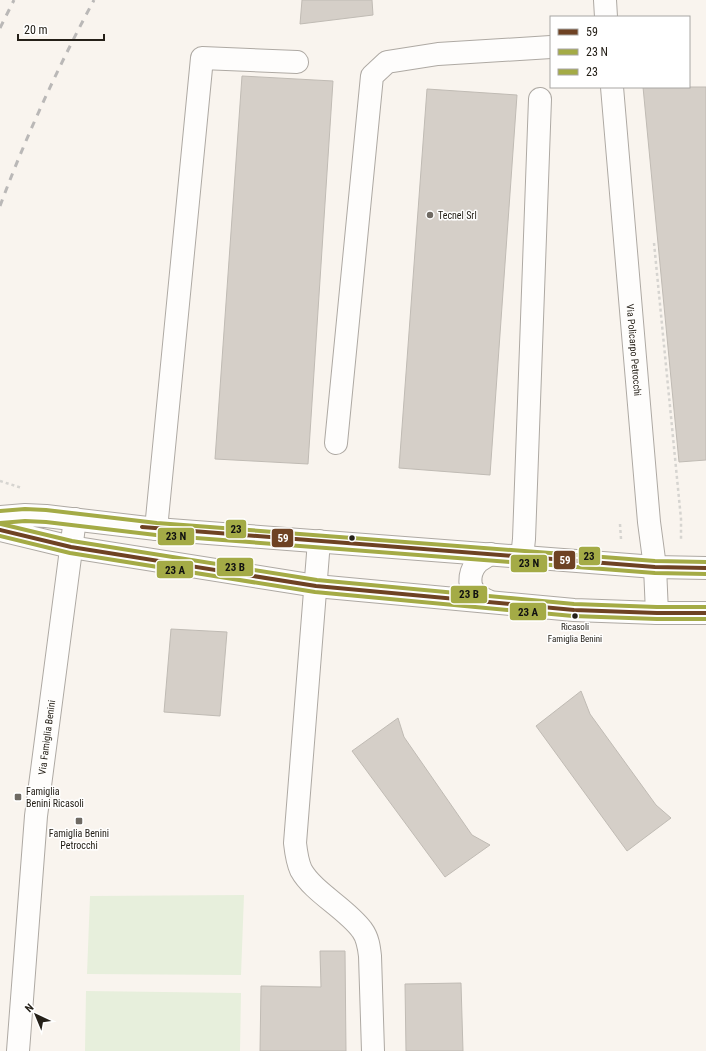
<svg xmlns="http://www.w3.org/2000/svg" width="706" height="1051" viewBox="0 0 706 1051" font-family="'Roboto Condensed',sans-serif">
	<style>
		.green { fill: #e7efdc }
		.building { fill: #d5cfc8; stroke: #c0bbb4 }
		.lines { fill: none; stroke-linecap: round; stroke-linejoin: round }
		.minor-casing { stroke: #aea9a3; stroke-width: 24 }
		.major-casing { stroke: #aea9a3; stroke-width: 24 }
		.path { stroke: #d6d4d0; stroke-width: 2.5; stroke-dasharray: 3 3; stroke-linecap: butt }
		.minor { stroke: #fefdfc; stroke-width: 22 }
		.major { stroke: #fefdfc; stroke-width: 22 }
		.rail { stroke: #bab8b7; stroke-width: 3; stroke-dasharray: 7 7; stroke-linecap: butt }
		.bus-1-casing { stroke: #fff; stroke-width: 7 }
		.bus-2-casing { stroke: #fff; stroke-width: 7 }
		.bus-3-casing { stroke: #fff; stroke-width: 7 }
		.bus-4-casing { stroke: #fff; stroke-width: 7 }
		.bus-5-casing { stroke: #fff; stroke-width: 7 }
		.bus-1 { stroke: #6e4223; stroke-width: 4 }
		.bus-2 { stroke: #a4ab46; stroke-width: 4 }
		.bus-3 { stroke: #a4ab46; stroke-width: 4 }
		.bus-4 { stroke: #a4ab46; stroke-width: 4 }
		.bus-5 { stroke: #a4ab46; stroke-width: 4 }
		.poi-dot { fill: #6f6a63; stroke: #fff; stroke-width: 1.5 }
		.bus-dot { fill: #252018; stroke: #fff; stroke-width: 1.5 }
		.labels { text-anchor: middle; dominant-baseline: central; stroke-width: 3; stroke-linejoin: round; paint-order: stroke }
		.bus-label { font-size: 9px; fill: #252018; stroke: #fff }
		.poi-label { font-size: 10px; fill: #252018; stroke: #fff; text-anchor: start }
		.street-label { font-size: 10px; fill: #252018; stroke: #fff }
		.line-badge { stroke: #fff; stroke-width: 1.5 }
		.badge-label { font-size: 11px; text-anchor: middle; font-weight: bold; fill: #fff }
		.pale-badge-label { font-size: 11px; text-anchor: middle; font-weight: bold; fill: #111 }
	</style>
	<rect width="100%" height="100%" fill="#f9f4ee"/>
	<!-- green -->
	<path class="green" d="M244 895 241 975 87 974 90 896Z
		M86 991 241 993 240 1051H85Z"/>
	<!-- building -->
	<path class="building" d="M302 0H372L373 15 300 24Z
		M242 76 333 81 308 464 215 459Z
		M643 87H706V460L679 462Z
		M427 89 517 95 490 475 399 468Z
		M171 629 227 632 220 716 164 712Z
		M581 691 590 714 656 805 671 818 627 851 536 726Z
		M398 718 404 737 472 835 490 845 445 877 352 751Z
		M320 951H345L346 1051H260L261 986 321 987Z
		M461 983 463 1051H406L405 984Z"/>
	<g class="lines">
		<!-- minor casing -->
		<g class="minor-casing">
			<g id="minor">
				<path d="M605 0 606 17"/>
				<path id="s1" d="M612 87 649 522 655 567 657 613"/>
				<path d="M336 443 372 76 387 62 438 54 551 47"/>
				<path d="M156 529 202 58 297 62"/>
				<path d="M319 541 295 843C296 852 297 861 301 870 313 892 347 909 362 930 368 938 369 947 370 956L373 1051"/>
				<path d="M522 557 524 539 540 99"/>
				<path d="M488 601C484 599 479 597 475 593 467 584 470 569 479 561 482 559 486 557 490 554"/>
				<path id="s2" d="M18 1051 36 816 75 519"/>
			</g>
		</g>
		<!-- major casing -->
		<g class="major-casing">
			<path id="major" d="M0 517 25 515 46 516 156 529 655 567 706 568
				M0 530 71 547 316 586 574 610 657 613H706"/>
		</g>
		<!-- path -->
		<path class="path" d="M654 243 681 519V541
			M0 481 22 488
			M620 524 621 539"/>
		<!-- minor -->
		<use href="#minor" class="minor"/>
		<!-- major -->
		<use href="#major" class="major"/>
		<!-- rail -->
		<path class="rail" d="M0 28 14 0
			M0 206C26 136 59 65 94 0"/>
		<!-- bus-1 casing -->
		<g class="bus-1-casing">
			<path id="bus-1" d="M142 527 655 567 706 568
				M0 530 71 547 316 586 574 610 657 613H706"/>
		</g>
		<!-- bus-2 casing -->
		<g class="bus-2-casing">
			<path id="bus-2" d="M0 523 25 521 46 522 156 535 655 573 706 574"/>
		</g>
		<!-- bus-3 casing -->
		<g class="bus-3-casing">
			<path id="bus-3" d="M0 511 25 509 46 510 157 523 655 561 706 562"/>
		</g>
		<!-- bus-4 casing -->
		<g class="bus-4-casing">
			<path id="bus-4" d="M0 536 70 553 315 592 573 616 657 619H706"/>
		</g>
		<!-- bus-5 casing -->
		<g class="bus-5-casing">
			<path id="bus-5" d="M1 524 72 541 317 580 574 604 657 607H706"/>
		</g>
		<!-- bus-1 -->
		<use href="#bus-1" class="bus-1"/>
		<!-- bus-2 -->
		<use href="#bus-2" class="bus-2"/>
		<!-- bus-3 -->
		<use href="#bus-3" class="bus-3"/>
		<!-- bus-4 -->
		<use href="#bus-4" class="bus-4"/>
		<!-- bus-5 -->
		<use href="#bus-5" class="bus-5"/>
	</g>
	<!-- markers -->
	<g class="poi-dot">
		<circle cx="430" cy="215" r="4"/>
		<rect x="14" y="793" width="8" height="8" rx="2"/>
		<rect x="75" y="817" width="8" height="8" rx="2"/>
	</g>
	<g class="bus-dot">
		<circle cx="352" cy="538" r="3.5"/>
		<circle cx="575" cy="616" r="3.5"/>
	</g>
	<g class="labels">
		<!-- bus labels -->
		<g class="bus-label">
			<text x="575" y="627">Ricasoli<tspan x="575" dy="12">Famiglia Benini</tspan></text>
		</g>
		<!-- poi labels -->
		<g class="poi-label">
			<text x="438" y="215">Tecnel Srl</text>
			<text x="26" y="791">Famiglia<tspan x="26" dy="12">Benini Ricasoli</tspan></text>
			<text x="79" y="833" text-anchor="middle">Famiglia Benini<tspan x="79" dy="12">Petrocchi</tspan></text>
		</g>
		<!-- street labels -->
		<g class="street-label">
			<text stroke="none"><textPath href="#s1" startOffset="264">Via Policarpo Petrocchi</textPath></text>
			<text stroke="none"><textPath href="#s2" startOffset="315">Via Famiglia Benini</textPath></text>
		</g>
	</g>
	<g class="line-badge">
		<rect x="225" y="519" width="22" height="20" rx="4" fill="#a4ab46"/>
		<rect x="157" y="527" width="38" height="19" rx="4" fill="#a4ab46"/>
		<rect x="271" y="528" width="23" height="20" rx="4" fill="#6e4223"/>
		<rect x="578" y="546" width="23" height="20" rx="4" fill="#a4ab46"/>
		<rect x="553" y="550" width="23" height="20" rx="4" fill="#6e4223"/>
		<rect x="510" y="554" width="38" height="19" rx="4" fill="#a4ab46"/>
		<rect x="216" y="557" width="38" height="20" rx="4" fill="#a4ab46"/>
		<rect x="156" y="560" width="38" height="19" rx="4" fill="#a4ab46"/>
		<rect x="450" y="585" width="38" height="19" rx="4" fill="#a4ab46"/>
		<rect x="509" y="602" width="38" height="19" rx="4" fill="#a4ab46"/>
	</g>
	<g class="badge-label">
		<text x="283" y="542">59</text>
		<text x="565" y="564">59</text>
	</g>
	<g class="pale-badge-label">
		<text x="236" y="533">23</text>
		<text x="176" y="540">23 N</text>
		<text x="589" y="560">23</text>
		<text x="529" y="567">23 N</text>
		<text x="235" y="571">23 B</text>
		<text x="175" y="574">23 A</text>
		<text x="469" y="598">23 B</text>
		<text x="528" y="616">23 A</text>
	</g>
	<!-- legend -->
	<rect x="550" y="16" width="140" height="72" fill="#ffffff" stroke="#a8a6a3"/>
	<rect x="558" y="29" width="20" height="6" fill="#6e4223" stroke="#a8a6a3"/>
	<text x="586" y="36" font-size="12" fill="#252018">59</text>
	<rect x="558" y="49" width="20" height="6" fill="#a4ab46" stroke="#a8a6a3"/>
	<text x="586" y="56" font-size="12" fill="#252018">23 N</text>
	<rect x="558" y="69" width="20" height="6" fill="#a4ab46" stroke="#a8a6a3"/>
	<text x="586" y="76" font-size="12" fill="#252018">23</text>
	<!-- north arrow -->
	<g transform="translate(36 1015) rotate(316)" stroke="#ffffff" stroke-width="3" paint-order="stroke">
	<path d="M0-3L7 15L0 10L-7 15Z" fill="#252018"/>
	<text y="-6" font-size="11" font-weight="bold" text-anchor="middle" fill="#252018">N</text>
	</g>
	<!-- scale -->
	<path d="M18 34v6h86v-6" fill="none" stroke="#252018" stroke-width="2"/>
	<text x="24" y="34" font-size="12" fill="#252018" stroke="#ffffff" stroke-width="3" paint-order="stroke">20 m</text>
</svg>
